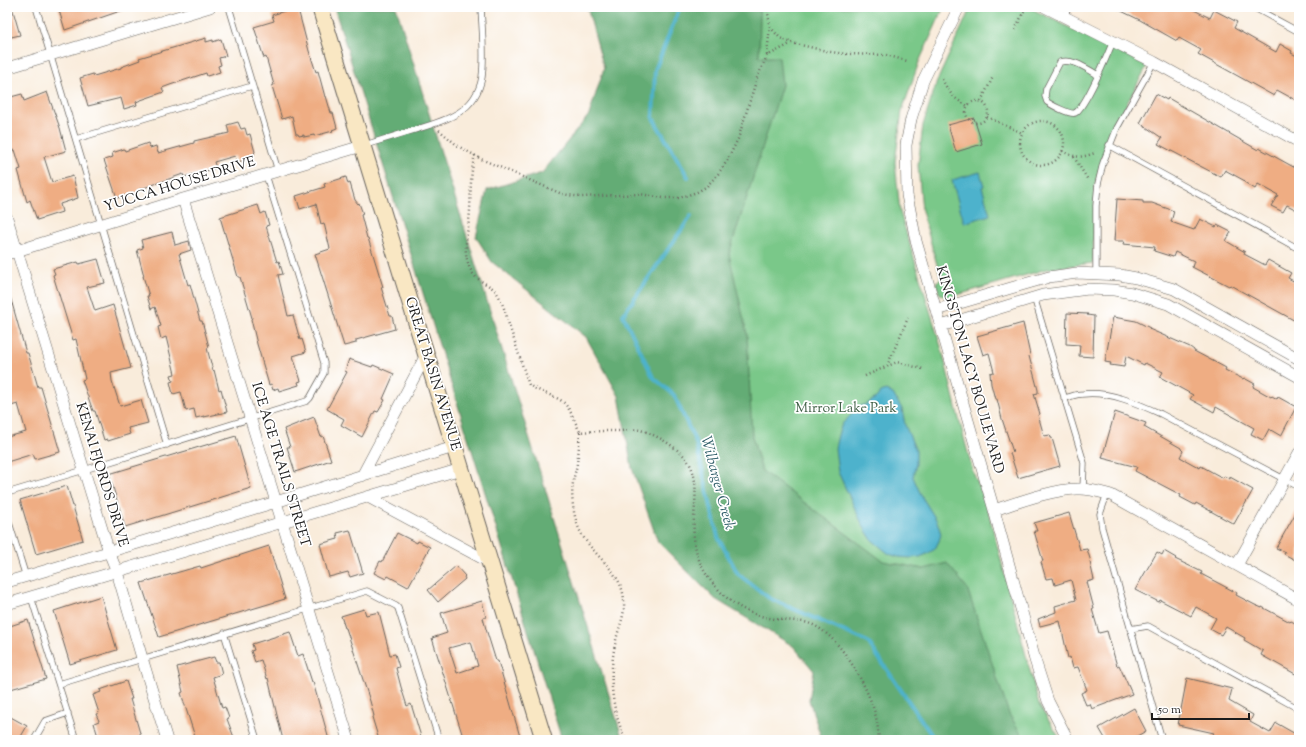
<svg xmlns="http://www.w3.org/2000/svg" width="1306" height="747" viewBox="0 0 1306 747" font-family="'Sorts Mill Goudy',serif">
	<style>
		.green { fill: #7ac889; stroke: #4b7252 }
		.forest { fill: #63ac75; stroke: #406448 }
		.water { fill: #4eb2cc; stroke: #356774 }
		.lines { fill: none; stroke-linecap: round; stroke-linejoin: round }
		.stream { stroke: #4eb2cc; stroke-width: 4 }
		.building { fill: #efad83; fill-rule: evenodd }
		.lane-casing { stroke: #69655f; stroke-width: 7 }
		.street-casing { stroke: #69655f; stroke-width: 12 }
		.secondary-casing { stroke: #69655f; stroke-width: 18 }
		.path { stroke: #69655f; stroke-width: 2.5; stroke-dasharray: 1 3; stroke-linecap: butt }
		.lane { stroke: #fff; stroke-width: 5.5 }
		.street { stroke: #fff; stroke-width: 11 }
		.secondary { stroke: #f9e7c3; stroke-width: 16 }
		.labels { text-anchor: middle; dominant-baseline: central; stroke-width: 3.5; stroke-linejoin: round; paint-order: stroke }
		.street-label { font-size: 14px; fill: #1c1c1c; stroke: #fff }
		.park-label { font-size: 14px; fill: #426148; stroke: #fff }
		.water-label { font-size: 15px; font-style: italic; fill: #32606b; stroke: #fff }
	</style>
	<rect width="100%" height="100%" fill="#fff"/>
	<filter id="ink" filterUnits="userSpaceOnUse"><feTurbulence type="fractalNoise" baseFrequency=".025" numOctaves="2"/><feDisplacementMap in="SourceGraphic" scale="8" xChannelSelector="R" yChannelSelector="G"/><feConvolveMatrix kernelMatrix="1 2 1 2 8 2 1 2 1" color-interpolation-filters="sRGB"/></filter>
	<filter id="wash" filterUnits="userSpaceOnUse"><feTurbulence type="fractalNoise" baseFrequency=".012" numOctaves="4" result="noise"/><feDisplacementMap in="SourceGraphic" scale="16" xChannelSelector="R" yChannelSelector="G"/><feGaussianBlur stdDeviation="0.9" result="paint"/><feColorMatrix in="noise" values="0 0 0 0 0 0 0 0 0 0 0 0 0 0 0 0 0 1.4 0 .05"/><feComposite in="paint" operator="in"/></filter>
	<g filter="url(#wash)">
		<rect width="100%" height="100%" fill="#f9ecdb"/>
		<!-- green -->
		<path class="green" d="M738 7H944L919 62 902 111 895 162 900 212 942 350 959 419 973 472 986 503 1039 705 1061 740H982L741 462 729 254Z
			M971 7H1028L1147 66 1109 137 1095 184 1093 263 1047 269 947 298 939 293 936 282 941 279 922 211 918 165 923 125 937 81Z"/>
		<!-- forest -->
		<path class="forest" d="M334 7H396L623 740H562Z
			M587 7H758L760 16 759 57H779L782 85 729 254 747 334 752 436 762 471 883 561 924 569 947 563 967 588 1009 714 1025 740H822L809 700 814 671 793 646 715 599 658 542 632 468 619 396 586 337 492 262 476 237 487 190 542 173 589 115 604 68Z"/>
		<!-- water -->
		<path class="water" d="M980 172 984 186 982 187 990 215 964 223 952 180Z
			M886 390 893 394 902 409 905 425 916 451V464L913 477 922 497 937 521 941 534 939 541 935 549 927 554 920 557 911 558 898 557 889 554 872 540 863 526 838 472 835 448 838 435 842 424 860 406 867 404 876 398 881 392Z"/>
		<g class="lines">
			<!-- stream -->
			<path class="stream" d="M680 7 655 70 653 118 688 177
				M691 216 623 315 653 377 674 395 696 443 718 537 738 574 769 598 868 642 935 740"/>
		</g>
		<g id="blocks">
			<!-- building -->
			<path class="building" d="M7 7H12L20 35 7 38Z
				M58 7H125L126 9 65 30Z
				M1113 7H1188L1210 18 1214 10 1237 22 1234 28 1276 52 1280 44 1292 51 1291 53 1299 57V102L1277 90 1274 96 1198 54 1201 50 1179 38 1177 41 1140 20Z
				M294 8 295 10 298 9 309 51 316 72 318 71 325 97 326 96 331 113H333L337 128 332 130 333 131 314 136V135L304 137V135L299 136 298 134H296L292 116 282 119 272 86 274 85 266 57 264 58 254 27 274 21 272 15Z
				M206 38V42L213 40V42L221 39 226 56 219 58 221 65 218 66 220 72 207 76 206 73 170 85 162 88 164 92 141 100 136 102 137 105 124 109 121 98 88 106 80 78 93 74 94 76 121 68V67L140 60 139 58Z
				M47 92 60 128 66 151 44 157 52 182 73 176 78 198 60 204 62 212 37 220 30 200 27 202 18 170 21 169 15 150 10 152 7 140V98L22 94 24 101Z
				M1156 94 1167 100 1168 98 1258 150 1259 148 1299 170V211L1287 205 1283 212 1271 206 1278 195 1258 184 1255 189 1244 182 1245 181 1225 170 1221 177 1158 144 1162 138 1140 123Z
				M974 118 982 144 956 152 948 125Z
				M238 122 241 129 245 128 247 135 250 134 255 152 254 153V155L248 157 249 159 237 162 235 156 214 162 216 168 213 169 184 177 183 174 138 190V192L117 198 104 160 113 157 112 153 124 149 125 151 148 143 150 148 156 146 158 153 194 143V141L229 133 227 125Z
				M346 177 348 184 350 183 355 200 358 204 359 203 363 214 361 215 367 238H368L383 287H381L390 316H392L395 329 356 340V343L344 346 315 254 330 249 324 223 321 224 316 204 300 209 296 196 325 187 324 184Z
				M1117 199 1143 201V203H1152L1174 211 1171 222 1194 230 1200 219 1216 227 1217 225 1231 232 1226 241 1245 252 1244 254 1265 265 1268 260 1291 273 1288 278 1299 284V323L1230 285 1229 286 1192 267 1194 261 1175 252 1173 257 1154 251 1155 247 1123 244 1124 241H1114Z
				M258 205 261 214 265 212 269 225 266 226 277 262 279 261 283 274 278 275 288 316 293 315 300 340 302 339 306 352 293 356 301 381 298 382 299 385 279 391 278 388 273 390 271 384 269 385 257 344 251 319 252 318 240 277H238L220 217Z
				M172 232 175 245 189 241 191 250 179 254 188 285 190 284 200 321H202L209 347 207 348 213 371 214 370 219 390 221 389 227 412 204 417V416L196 418 194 409 186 411 181 392 173 394 170 382 173 381 171 375 175 374 166 337 161 339 158 327 161 326 155 307 151 309 147 296H149L143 276H144L137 250 143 248 141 240Z
				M98 259 105 283 87 287 95 311 113 305 131 368 111 373 112 381 120 406 141 400 148 423 128 428 130 434 108 441 107 439 104 440 95 411H93L82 380 85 379 76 339 73 340 53 275 55 274 53 269 78 262 79 264Z
				M7 296H10L26 353H28L38 387H41L60 452 35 459 33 454 7 462V437L26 432 18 404 7 407Z
				M1067 313 1088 314 1087 315 1094 316 1093 357 1079 356 1080 345 1066 344Z
				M1113 317 1136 321 1150 328 1149 329 1190 347 1194 350V351L1226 368 1225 370 1243 379 1244 378 1255 384 1253 387 1271 397 1272 396 1277 399 1278 397 1296 407 1281 436 1269 429 1263 440 1251 434 1254 428 1216 407 1214 412 1190 399 1193 395 1160 377 1163 372 1145 363 1144 365 1126 356 1124 367 1110 365 1111 363 1105 362Z
				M1023 323 1030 355 1029 356 1038 390V393L1034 394 1040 414 1038 415 1044 436 1050 435 1051 438H1052L1060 466 1018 478 1010 453 1013 452 1002 419 997 399H995L991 384 990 373 994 372 989 353 983 355 977 336Z
				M349 359 372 367 373 365 394 374 383 399 385 400 378 412 375 411 362 437 341 425 344 419 327 409 347 372 345 371Z
				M1115 412 1146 423 1144 427 1181 448V449L1183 451 1180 457 1200 468 1201 466 1223 478 1224 476 1230 479V477L1253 490 1234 524 1196 503 1195 505 1180 497 1181 495 1135 471 1137 467 1102 458Z
				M314 417 321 437 323 436 331 460 295 472 287 447H290L284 429Z
				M236 436 251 488 125 527 109 474Z
				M67 486 83 540 36 554 20 500Z
				M1299 507V562L1284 554 1285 552 1276 548Z
				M1069 513 1080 550 1087 549 1091 562H1090L1094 580 1087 582 1094 609H1092L1099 633 1107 631 1117 666 1119 665 1132 694 1092 709 1090 704 1086 705 1081 693 1087 690 1078 667 1073 668 1070 657 1068 658 1060 621 1040 626 1038 619 1056 612 1055 606 1076 600 1071 580 1055 585 1053 578 1046 579 1041 562 1043 561 1034 531H1037L1034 523Z
				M350 530 363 573 350 577 348 572 329 577 320 544 338 539 337 533Z
				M397 533 417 543 418 541 430 547 408 587 388 576 386 579 374 573 380 561 382 562Z
				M269 546 285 599 159 637 141 583 200 566 201 568Z
				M1164 551 1176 558 1175 559 1202 572 1201 574 1237 593 1236 595 1255 605 1262 608V607L1290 622 1291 621 1299 625V676L1261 655 1263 651 1244 640 1245 638 1226 627 1221 635 1210 629 1216 618 1196 607 1191 616 1160 600 1159 602 1135 590 1157 552 1162 555Z
				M456 566 465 576 464 577 465 579 438 602 428 590Z
				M101 596 117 650 70 664 54 611Z
				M482 601 486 617 483 618 486 629 496 661H498L521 740H464L432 638 447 633 441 613ZM471 642 478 666 457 673 449 648Z
				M364 609 366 615 379 612 390 655 395 654 399 667 396 668 401 687 407 706 411 704 422 740H379L372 717 374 716 370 701 346 628H345L341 616Z
				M28 620 46 679 7 690V627Z
				M290 632 298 656 303 654 312 682H313L329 740H283L268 678 267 679 261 660 255 662 251 651 254 650 252 644Z
				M214 657 216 662H219L222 674 213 677 222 708 225 707 229 718 227 719 235 740H196L181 693 183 692 177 667Z
				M1187 678 1232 689 1229 701 1253 715 1250 722 1270 733 1276 723 1299 736V740H1217L1211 737 1214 733 1178 725Z
				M126 681 132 699H130L142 740H99L94 723 99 721 96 714 99 713 93 695 101 692 100 690Z
				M1134 708 1146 731 1130 740H1106L1099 728Z
				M7 715 27 726 19 740H7Z"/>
		</g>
	</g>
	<g filter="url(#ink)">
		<use href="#blocks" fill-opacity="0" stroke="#69655f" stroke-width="1"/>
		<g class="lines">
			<!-- lane casing -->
			<g class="lane-casing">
				<path id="lane" d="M36 7 167 445
					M229 7 278 171
					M1253 7 1299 32
					M1064 16 1069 7
					M1098 75C1087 69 1073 58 1060 62L1046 89 1045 96 1047 102C1052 105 1070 115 1075 113 1085 108 1108 54 1113 41
					M76 139 252 86
					M365 145C381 140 398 135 414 130 444 121 476 113 482 77 485 54 482 30 481 7
					M1109 145 1299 249
					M1096 273V206L1098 184 1103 163 1117 128 1154 62
					M1034 297 1084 463 1083 489
					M1064 398C1070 397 1076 394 1083 394 1109 391 1137 403 1161 414L1299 487
					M7 493 84 470 307 401 310 398 324 373V363L266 175
					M1107 494 1100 514 1102 528 1162 740
					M7 516 26 577
					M31 597 76 740
					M1130 629 1148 626 1299 709
					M224 633 257 740
					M59 684 367 591 396 606 398 608 439 740
					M34 740 45 721 68 713"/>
			</g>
			<!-- street casing -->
			<g class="street-casing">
				<path id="street" d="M959 7 923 81 911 119 906 145 907 195 916 241 994 510 1035 660 1048 701 1068 740
					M1045 7 1154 62 1299 142
					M7 68 210 7
					M183 199 349 740
					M7 218 109 552 117 572 142 658 167 740
					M7 254 183 199 362 146
					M936 310 1049 277 1077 273 1120 275 1136 278 1174 289 1299 359
					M941 326 1043 295 1088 289 1114 290 1132 293 1168 304 1299 377
					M362 476 426 355
					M368 497 491 563
					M994 510C1019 502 1051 490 1077 489 1089 488 1100 492 1111 495L1299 600
					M1237 565 1299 453
					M7 582 266 505 454 447
					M7 604 461 469"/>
			</g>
			<!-- secondary casing -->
			<g class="secondary-casing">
				<path id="secondary" d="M320 7 544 740"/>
			</g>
			<!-- path -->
			<path class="path" d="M770 27 780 38 792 43
				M1015 30 1025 9
				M767 55 770 26 767 7
				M942 79C949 93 954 99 968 106
				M981 101 993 77
				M966 112a11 11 0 1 1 22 0a11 11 0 1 1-22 0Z
				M987 117 1022 133
				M1020 143a22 22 0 1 1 44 0a22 22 0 1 1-44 0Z
				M439 130 458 146 481 159 562 194 581 197 640 194 663 198H679L697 192 706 187 718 174 727 161 738 139 757 78 767 56 792 43 831 52 847 54 886 55 907 61
				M1062 151C1076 158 1080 158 1095 153
				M475 155C470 173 471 191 470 210 469 231 460 252 472 272 477 282 491 284 497 293 503 303 506 314 509 325 516 345 522 365 529 385 539 392 556 396 563 402 571 409 575 423 580 432 594 431 608 431 622 431 628 430 635 429 640 430 655 434 671 444 682 454 705 476 691 511 694 538 696 558 704 575 718 589 736 609 757 618 785 620 794 621 803 621 811 624 839 635 864 681 873 707 877 718 878 729 879 740
				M1074 157 1088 180
				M887 366 908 318
				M865 376 897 362 923 369
				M580 432C579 442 579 452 577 462 577 467 575 472 574 477 570 495 573 517 581 533 594 557 623 572 624 601 625 615 620 624 617 636 608 671 610 708 626 740"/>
			<!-- lane -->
			<use href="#lane" class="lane"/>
			<!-- street -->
			<use href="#street" class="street"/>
			<!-- secondary -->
			<use href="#secondary" class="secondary"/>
		</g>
	</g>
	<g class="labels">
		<!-- street labels -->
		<g class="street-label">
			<text transform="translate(180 185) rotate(-17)">YUCCA HOUSE DRIVE</text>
			<text transform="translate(969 370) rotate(74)">KINGSTON LACY BOULEVARD</text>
			<text transform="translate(432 374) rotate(73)">GREAT BASIN AVENUE</text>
			<text transform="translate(280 465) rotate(73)">ICE AGE TRAILS STREET</text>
			<text transform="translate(101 475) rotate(73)">KENAI FJORDS DRIVE</text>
		</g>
		<!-- park labels -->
		<g class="park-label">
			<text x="846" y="409">Mirror Lake Park</text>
		</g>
		<!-- water labels -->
		<g class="water-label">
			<text transform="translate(717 483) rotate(75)">Wilbarger Creek</text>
		</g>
	</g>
	<!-- margin -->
	<rect width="1306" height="747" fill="none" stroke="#fff" stroke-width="24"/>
	<!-- scale -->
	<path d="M1152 713v6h97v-6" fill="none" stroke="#1c1c1c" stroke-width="2"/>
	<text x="1158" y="713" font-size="12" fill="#1c1c1c" stroke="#ffffff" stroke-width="3" paint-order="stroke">50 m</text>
</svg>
